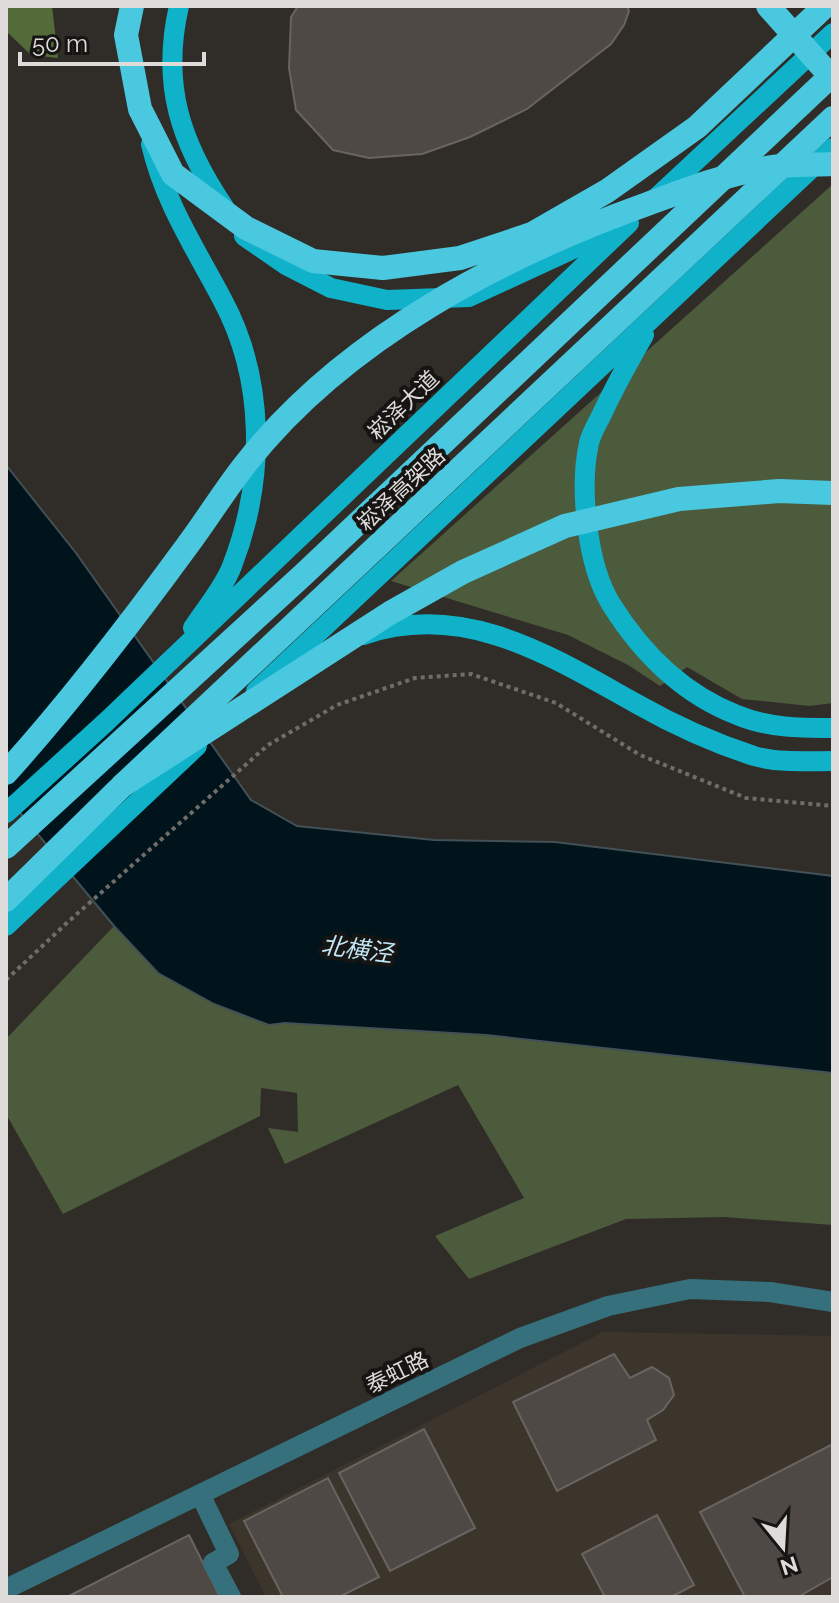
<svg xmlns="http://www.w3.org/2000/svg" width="839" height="1603" viewBox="0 0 839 1603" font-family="Raleway,'Noto Sans SC',sans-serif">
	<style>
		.built { fill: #3c352c }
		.green { fill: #4c5b3c }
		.forest { fill: #536b38 }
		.water { fill: #01141c; stroke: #435055; stroke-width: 2 }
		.building { fill: #4f4946; stroke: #696461; stroke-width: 2 }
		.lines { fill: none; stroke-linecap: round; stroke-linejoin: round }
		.path { stroke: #706d69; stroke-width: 4; stroke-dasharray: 4 4; stroke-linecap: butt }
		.minor { stroke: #35707c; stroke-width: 20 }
		.major { stroke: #10b2ca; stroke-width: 20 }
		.highway { stroke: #4ac8df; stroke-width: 24 }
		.major-bridge { stroke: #10b2ca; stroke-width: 20 }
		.highway-bridge { stroke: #4ac8df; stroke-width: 24 }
		.labels { text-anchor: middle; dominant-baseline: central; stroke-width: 8; stroke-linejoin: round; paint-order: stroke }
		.street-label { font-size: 22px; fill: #dedcda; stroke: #171513 }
		.water-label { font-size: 24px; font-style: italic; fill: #c1e6f6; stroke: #171513 }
	</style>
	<rect width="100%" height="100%" fill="#302d28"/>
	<!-- built -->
	<path class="built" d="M603 1332 833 1336V1597H266L229 1524Z"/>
	<!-- green -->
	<path class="green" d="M833 184V703L810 706 742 699 687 667 660 686 628 665 568 635 391 581Z
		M114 926 158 973 214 1004 269 1025 285 1023 486 1035 833 1073V1225L724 1217 626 1219 469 1279 435 1236 524 1198 458 1085 285 1164 268 1128 298 1132 297 1093 261 1088 260 1116 63 1214 6 1114V1039Z"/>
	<!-- forest -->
	<path class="forest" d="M6 6H52L58 58 31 55 6 31Z"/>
	<!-- water -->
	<path class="water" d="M6 465 76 553 251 800 297 826 434 840 555 842 833 876V1073L486 1035 285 1023 269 1025 214 1004 158 973 114 926 6 796Z"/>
	<!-- building -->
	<path class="building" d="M298 6H627L629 11 624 25 611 44 527 109 470 137 422 154 369 158 333 150 296 110 289 68 291 17Z
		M614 1354 630 1378 652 1367 669 1378 674 1395 663 1410 647 1420 656 1440 557 1491 513 1402Z
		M424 1429 475 1528 390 1571 339 1473Z
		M833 1444V1577L798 1597H745L700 1512Z
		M328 1478 379 1577 339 1597H283L244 1521Z
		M657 1515 694 1585 671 1597H605L582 1554Z
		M189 1535 220 1597H67Z"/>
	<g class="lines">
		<!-- path -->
		<path class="path" d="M6 980 69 921 268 745 337 705 415 678 471 674 556 703 640 755 746 798 833 806"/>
		<!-- minor -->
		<path class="minor" d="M200 1494 229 1554 213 1563 231 1597
			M6 1589 520 1338 608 1306 690 1289 770 1292 833 1302"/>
		<!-- major -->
		<path class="major" d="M179 6C161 84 180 142 224 207
			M151 144C164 201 195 248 222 299 266 380 265 481 232 566 224 587 206 608 193 628
			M244 236 286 265 331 288 387 300 469 297 614 230
			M644 335C629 361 614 388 601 416 597 424 591 434 589 443 579 488 587 565 611 604 641 652 683 694 737 715 768 728 800 728 833 728
			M363 635C465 600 552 657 637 704 674 725 714 743 754 756 778 763 808 761 833 761
			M256 691 833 148
			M6 813 106 722 629 223
			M6 926 197 746"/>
		<!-- highway -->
		<path class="highway" d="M6 847 304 574 833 74
			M6 900 123 785 833 118"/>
		<!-- major-bridge -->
		<path class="major-bridge" d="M655 199 833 33"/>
		<!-- highway-bridge -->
		<path class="highway-bridge" d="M132 6 126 35 140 109 173 174 246 228 313 261 383 268 460 258 532 234 607 191 697 127 825 6
			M768 6 833 79
			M6 773C71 701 130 624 187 546 208 518 226 488 247 462 345 338 504 255 650 203 688 189 727 174 766 168 788 164 811 165 833 164
			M123 785 390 613 463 572 565 526 679 499 779 491 833 493"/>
	</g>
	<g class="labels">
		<!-- street labels -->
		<g class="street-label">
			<text transform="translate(403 405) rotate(-44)">崧泽大道</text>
			<text transform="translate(401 489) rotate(-43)">崧泽高架路</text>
			<text transform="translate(397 1372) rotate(-26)">泰虹路</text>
		</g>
		<!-- water labels -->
		<g class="water-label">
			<text transform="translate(357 949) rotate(7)">北横泾</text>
		</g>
	</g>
	<!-- border -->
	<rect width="839" height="1603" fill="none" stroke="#dedcda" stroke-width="16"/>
	<!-- north arrow -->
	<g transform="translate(783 1547) rotate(162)" stroke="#171513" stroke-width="6" paint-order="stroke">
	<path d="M0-6L14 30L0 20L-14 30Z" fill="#dedcda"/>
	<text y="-12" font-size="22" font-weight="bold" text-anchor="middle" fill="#dedcda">N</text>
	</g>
	<!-- scale -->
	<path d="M20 52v12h184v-12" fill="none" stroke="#dedcda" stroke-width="4"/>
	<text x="32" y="52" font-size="24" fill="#dedcda" stroke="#171513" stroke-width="6" paint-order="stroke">50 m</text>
</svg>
